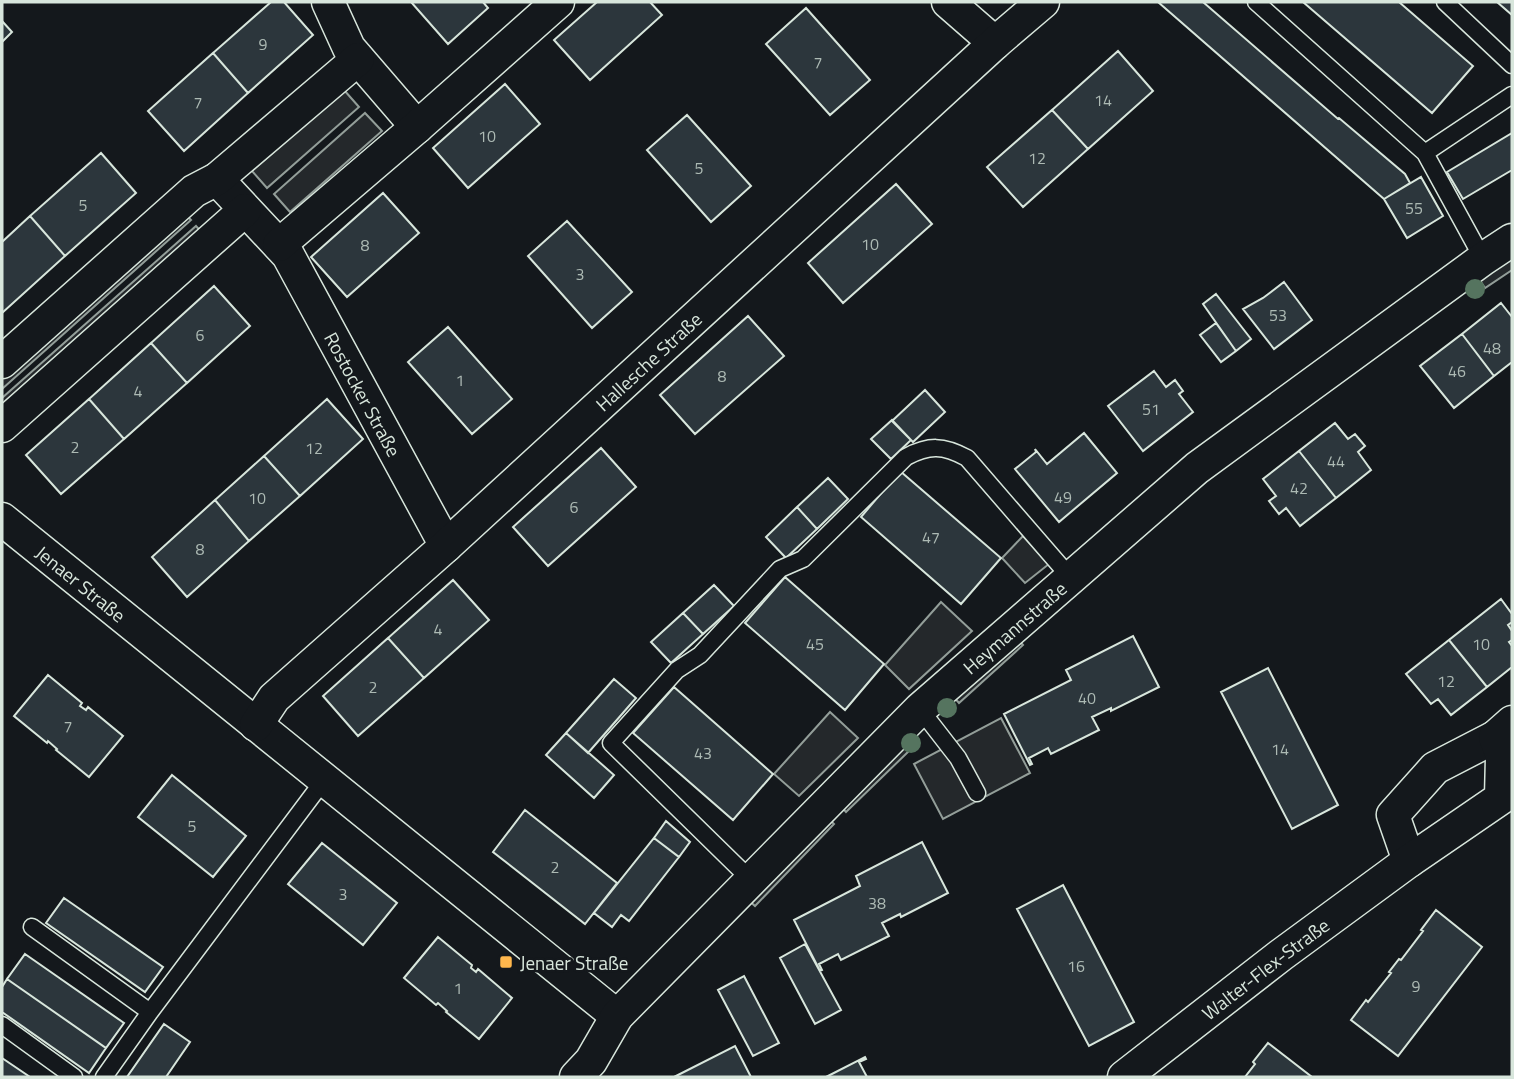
<svg xmlns="http://www.w3.org/2000/svg" width="1514" height="1079" viewBox="0 0 1514 1079" font-family="'Titillium Web',sans-serif">
	<style>
		.parking { fill: #24282b; stroke: #939e99; stroke-width: 2 }
		.building { fill: #2c363c; stroke: #d8e6dc; stroke-width: 2 }
		.lines { fill: none; stroke-linecap: round; stroke-linejoin: round }
		.service-casing { stroke: #d8e6dc; stroke-width: 19 }
		.minor-casing { stroke: #d8e6dc; stroke-width: 35 }
		.service { stroke: #14181c; stroke-width: 16 }
		.minor { stroke: #14181c; stroke-width: 32 }
		.tree { fill: #55745f }
		.poi-dot { fill: #ffb74d; stroke: #14181c; stroke-width: 2.5 }
		.labels { text-anchor: middle; dominant-baseline: central; stroke-width: 5; stroke-linejoin: round; paint-order: stroke }
		.number-label { font-size: 16px; fill: #adbab4 }
		.street-label { font-size: 19px; fill: #d8e6dc; stroke: #14181c }
		.poi-label { font-size: 19px; fill: #d8e6dc; stroke: #14181c; text-anchor: start }
	</style>
	<rect width="100%" height="100%" fill="#14181c"/>
	<!-- parking -->
	<path class="parking" d="M344 90 359 107 267 188 252 171Z
		M365 113 382 131 290 212 274 194Z
		M183 212 191 220 2 389V374Z
		M196 226 204 235 2 415V398Z
		M1512 257V270L1485 288 1479 279Z
		M1023 536 1049 564 1025 583 1002 558Z
		M941 602 972 631 909 689 885 665Z
		M1016 637 1023 645 959 703 952 695Z
		M830 712 858 738 799 796 774 774Z
		M1001 718 1030 773 943 819 914 764Z
		M901 743 909 751 846 812 839 804Z
		M826 816 834 824 755 906 746 898Z"/>
	<!-- building -->
	<path class="building" d="M271 2H284L313 35 248 93 213 53Z
		M411 2H483L488 8 448 44Z
		M597 2H650L662 15 590 80 554 40Z
		M1158 2H1203L1338 119 1339 118 1405 174 1410 183 1384 199Z
		M1303 2H1399L1473 66 1432 113Z
		M1497 2H1512V15Z
		M806 8 870 80 830 115 766 44Z
		M2 21 12 32 2 42Z
		M1118 51 1153 91 1088 149 1052 110Z
		M213 53 248 93 184 151 148 111Z
		M505 84 540 124 468 188 433 148Z
		M1052 110 1088 149 1023 207 987 167Z
		M687 115 751 186 711 222 647 150Z
		M1512 133V170L1463 199 1447 172Z
		M101 153 136 193 65 256 30 216Z
		M1421 177 1443 216 1407 238 1384 199Z
		M896 184 932 224 843 303 808 263Z
		M383 193 419 233 347 297 311 257Z
		M30 216 65 256 2 313V242Z
		M567 221 632 292 592 328 528 256Z
		M1284 282 1312 320 1274 349 1243 309 1263 298Z
		M214 286 250 326 187 383 151 343Z
		M1216 294 1251 339 1236 351 1203 304Z
		M1501 303 1512 317V362L1494 376 1462 334Z
		M748 316 784 356 695 434 660 395Z
		M1216 323 1236 351 1221 362 1200 335Z
		M448 327 512 399 472 434 408 362Z
		M1462 334 1494 376 1454 408 1420 366Z
		M151 343 187 383 124 439 89 399Z
		M1154 371 1166 387 1175 380 1183 391 1179 394 1193 412 1143 451 1108 406Z
		M925 390 945 412 913 442 892 421Z
		M89 399 124 439 61 494 26 455Z
		M327 399 363 439 300 496 264 456Z
		M892 420 911 440 891 459 871 439Z
		M1335 423 1348 439 1355 434 1365 446 1358 452 1371 470 1336 498 1299 451Z
		M1084 433 1117 473 1059 522 1015 469 1036 452 1035 449 1047 464Z
		M601 448 636 487 548 566 513 527Z
		M1299 451 1336 498 1300 526 1286 508 1279 514 1269 501 1276 496 1263 479Z
		M264 456 300 496 249 541 215 500Z
		M900 471 1001 558 961 604 861 517Z
		M828 478 848 499 817 529 797 507Z
		M215 500 249 541 187 597 152 557Z
		M797 507 817 529 786 558 766 537Z
		M785 577 884 664 845 710 745 623Z
		M453 580 489 620 424 678 388 638Z
		M714 585 734 606 703 634 683 613Z
		M1501 599 1512 614V622L1508 625 1512 631V640L1509 642 1512 646V667L1487 687 1449 640Z
		M683 613 703 634 671 663 651 642Z
		M1133 636 1159 687 1111 711V708L1092 717 1099 730 1051 754 1048 748 1029 758 1032 764 1030 765 1004 714 1071 680 1066 670Z
		M388 638 424 678 358 736 323 696Z
		M1449 640 1487 687 1451 715 1438 699 1431 704 1406 674Z
		M1268 668 1338 805 1292 829 1221 692Z
		M48 675 82 703 80 706 86 710 88 707 123 736 89 777 56 750 57 749 48 741 47 743 14 716Z
		M614 679 636 698 588 753 566 733Z
		M674 687 773 774 733 820 633 733Z
		M566 733 614 775 594 798 546 755Z
		M172 775 246 836 213 877 138 817Z
		M525 810 617 883 585 924 493 852Z
		M666 821 690 842 679 857 654 838Z
		M654 838 679 857 629 921 621 915 612 927 594 913Z
		M922 842 948 893 901 917 900 914 882 923 889 936 841 960 838 954 819 964 822 970 820 971 794 920 860 886 856 876Z
		M322 843 397 903 363 945 288 884Z
		M1063 885 1134 1022 1089 1046 1017 909Z
		M64 898 163 967 145 992 46 923Z
		M1436 910 1482 947 1398 1056 1351 1020 1366 1000 1368 1002 1391 973 1389 972 1399 959 1401 960 1423 931 1421 930Z
		M438 937 472 965 471 968 476 972 478 969 512 998 479 1039 446 1012 447 1011 438 1003 436 1005 404 978Z
		M805 944 841 1010 815 1024 780 958Z
		M25 954 124 1023 106 1048 7 979Z
		M744 976 779 1043 753 1056 718 990Z
		M7 979 106 1048 89 1073 2 1012V987Z
		M164 1024 190 1042 166 1077H127Z
		M1268 1043 1312 1077H1245L1255 1064 1253 1062Z
		M735 1046 751 1077H674Z
		M865 1057 866 1059 859 1062 867 1077H826Z
		M2 1058 30 1077H2Z"/>
	<g class="lines">
		<!-- service casing -->
		<g class="service-casing">
			<path id="service" d="M1256 2 1425 153 1512 95
				M1445 2 1512 65
				M1425 153 1483 259
				M920 709 958 758 977 793
				M751 880 611 743 677 670 700 655 780 569 803 559 906 457C929 445 943 445 967 458L1070 577
				M32 927 150 1012
				M2 1025 74 1077
				M104 1077 150 1012 324 780"/>
		</g>
		<!-- minor casing -->
		<g class="minor-casing">
			<g id="minor">
				<path d="M328 2 349 48 417 127"/>
				<path d="M948 2 995 43"/>
				<path id="s1" d="M217 179 288 255 446 546"/>
				<path d="M279 245 417 127 558 2"/>
				<path d="M2 362 194 191 217 179 358 59"/>
				<path d="M2 426 245 210"/>
				<path id="s2" d="M2 519 617 1016"/>
				<path id="s3" d="M256 725 274 698 446 546 995 43 1043 2"/>
				<path d="M1409 861 1393 815 1435 768 1495 737"/>
				<path id="s4" d="M576 1077 591 1061 617 1016 920 709 1197 468 1483 259 1512 240"/>
				<path id="s5" d="M1124 1077 1281 955 1409 861 1501 798 1502 756 1495 737 1512 722"/>
			</g>
		</g>
		<!-- service -->
		<use href="#service" class="service"/>
		<!-- minor -->
		<use href="#minor" class="minor"/>
	</g>
	<!-- trees -->
	<g class="tree">
		<circle cx="1475" cy="289" r="10"/>
		<circle cx="947" cy="708" r="10"/>
		<circle cx="911" cy="743" r="10"/>
	</g>
	<!-- markers -->
	<rect class="poi-dot" x="499" y="955" width="14" height="14" rx="3.5"/>
	<g class="labels">
		<!-- number labels -->
		<g class="number-label">
			<text x="263" y="44">9</text>
			<text x="818" y="62">7</text>
			<text x="1103" y="100">14</text>
			<text x="198" y="102">7</text>
			<text x="487" y="136">10</text>
			<text x="1037" y="158">12</text>
			<text x="699" y="168">5</text>
			<text x="83" y="205">5</text>
			<text x="1414" y="208">55</text>
			<text x="870" y="244">10</text>
			<text x="365" y="245">8</text>
			<text x="580" y="274">3</text>
			<text x="1278" y="315">53</text>
			<text x="200" y="335">6</text>
			<text x="1492" y="348">48</text>
			<text x="1457" y="371">46</text>
			<text x="722" y="376">8</text>
			<text x="460" y="380">1</text>
			<text x="138" y="391">4</text>
			<text x="1151" y="409">51</text>
			<text x="75" y="447">2</text>
			<text x="314" y="448">12</text>
			<text x="1336" y="461">44</text>
			<text x="1299" y="488">42</text>
			<text x="1063" y="497">49</text>
			<text x="257" y="498">10</text>
			<text x="574" y="507">6</text>
			<text x="931" y="537">47</text>
			<text x="200" y="549">8</text>
			<text x="438" y="629">4</text>
			<text x="815" y="644">45</text>
			<text x="1481" y="644">10</text>
			<text x="1446" y="681">12</text>
			<text x="373" y="687">2</text>
			<text x="1087" y="698">40</text>
			<text x="68" y="726">7</text>
			<text x="1280" y="749">14</text>
			<text x="703" y="753">43</text>
			<text x="192" y="826">5</text>
			<text x="555" y="867">2</text>
			<text x="343" y="894">3</text>
			<text x="877" y="903">38</text>
			<text x="1076" y="966">16</text>
			<text x="1416" y="986">9</text>
			<text x="458" y="988">1</text>
		</g>
		<!-- street labels -->
		<g class="street-label">
			<text stroke="none"><textPath href="#s3" startOffset="536">Hallesche Straße</textPath></text>
			<text stroke="none"><textPath href="#s1" startOffset="262">Rostocker Straße</textPath></text>
			<text stroke="none"><textPath href="#s2" startOffset="102">Jenaer Straße</textPath></text>
			<text stroke="none"><textPath href="#s4" startOffset="630">Heymannstraße</textPath></text>
			<text stroke="none"><textPath href="#s5" startOffset="178">Walter-Flex-Straße</textPath></text>
		</g>
		<!-- poi labels -->
		<g class="poi-label">
			<text x="520" y="962">Jenaer Straße</text>
		</g>
	</g>
	<!-- border -->
	<rect width="1514" height="1079" fill="none" stroke="#d8e6dc" stroke-width="7"/>
</svg>
